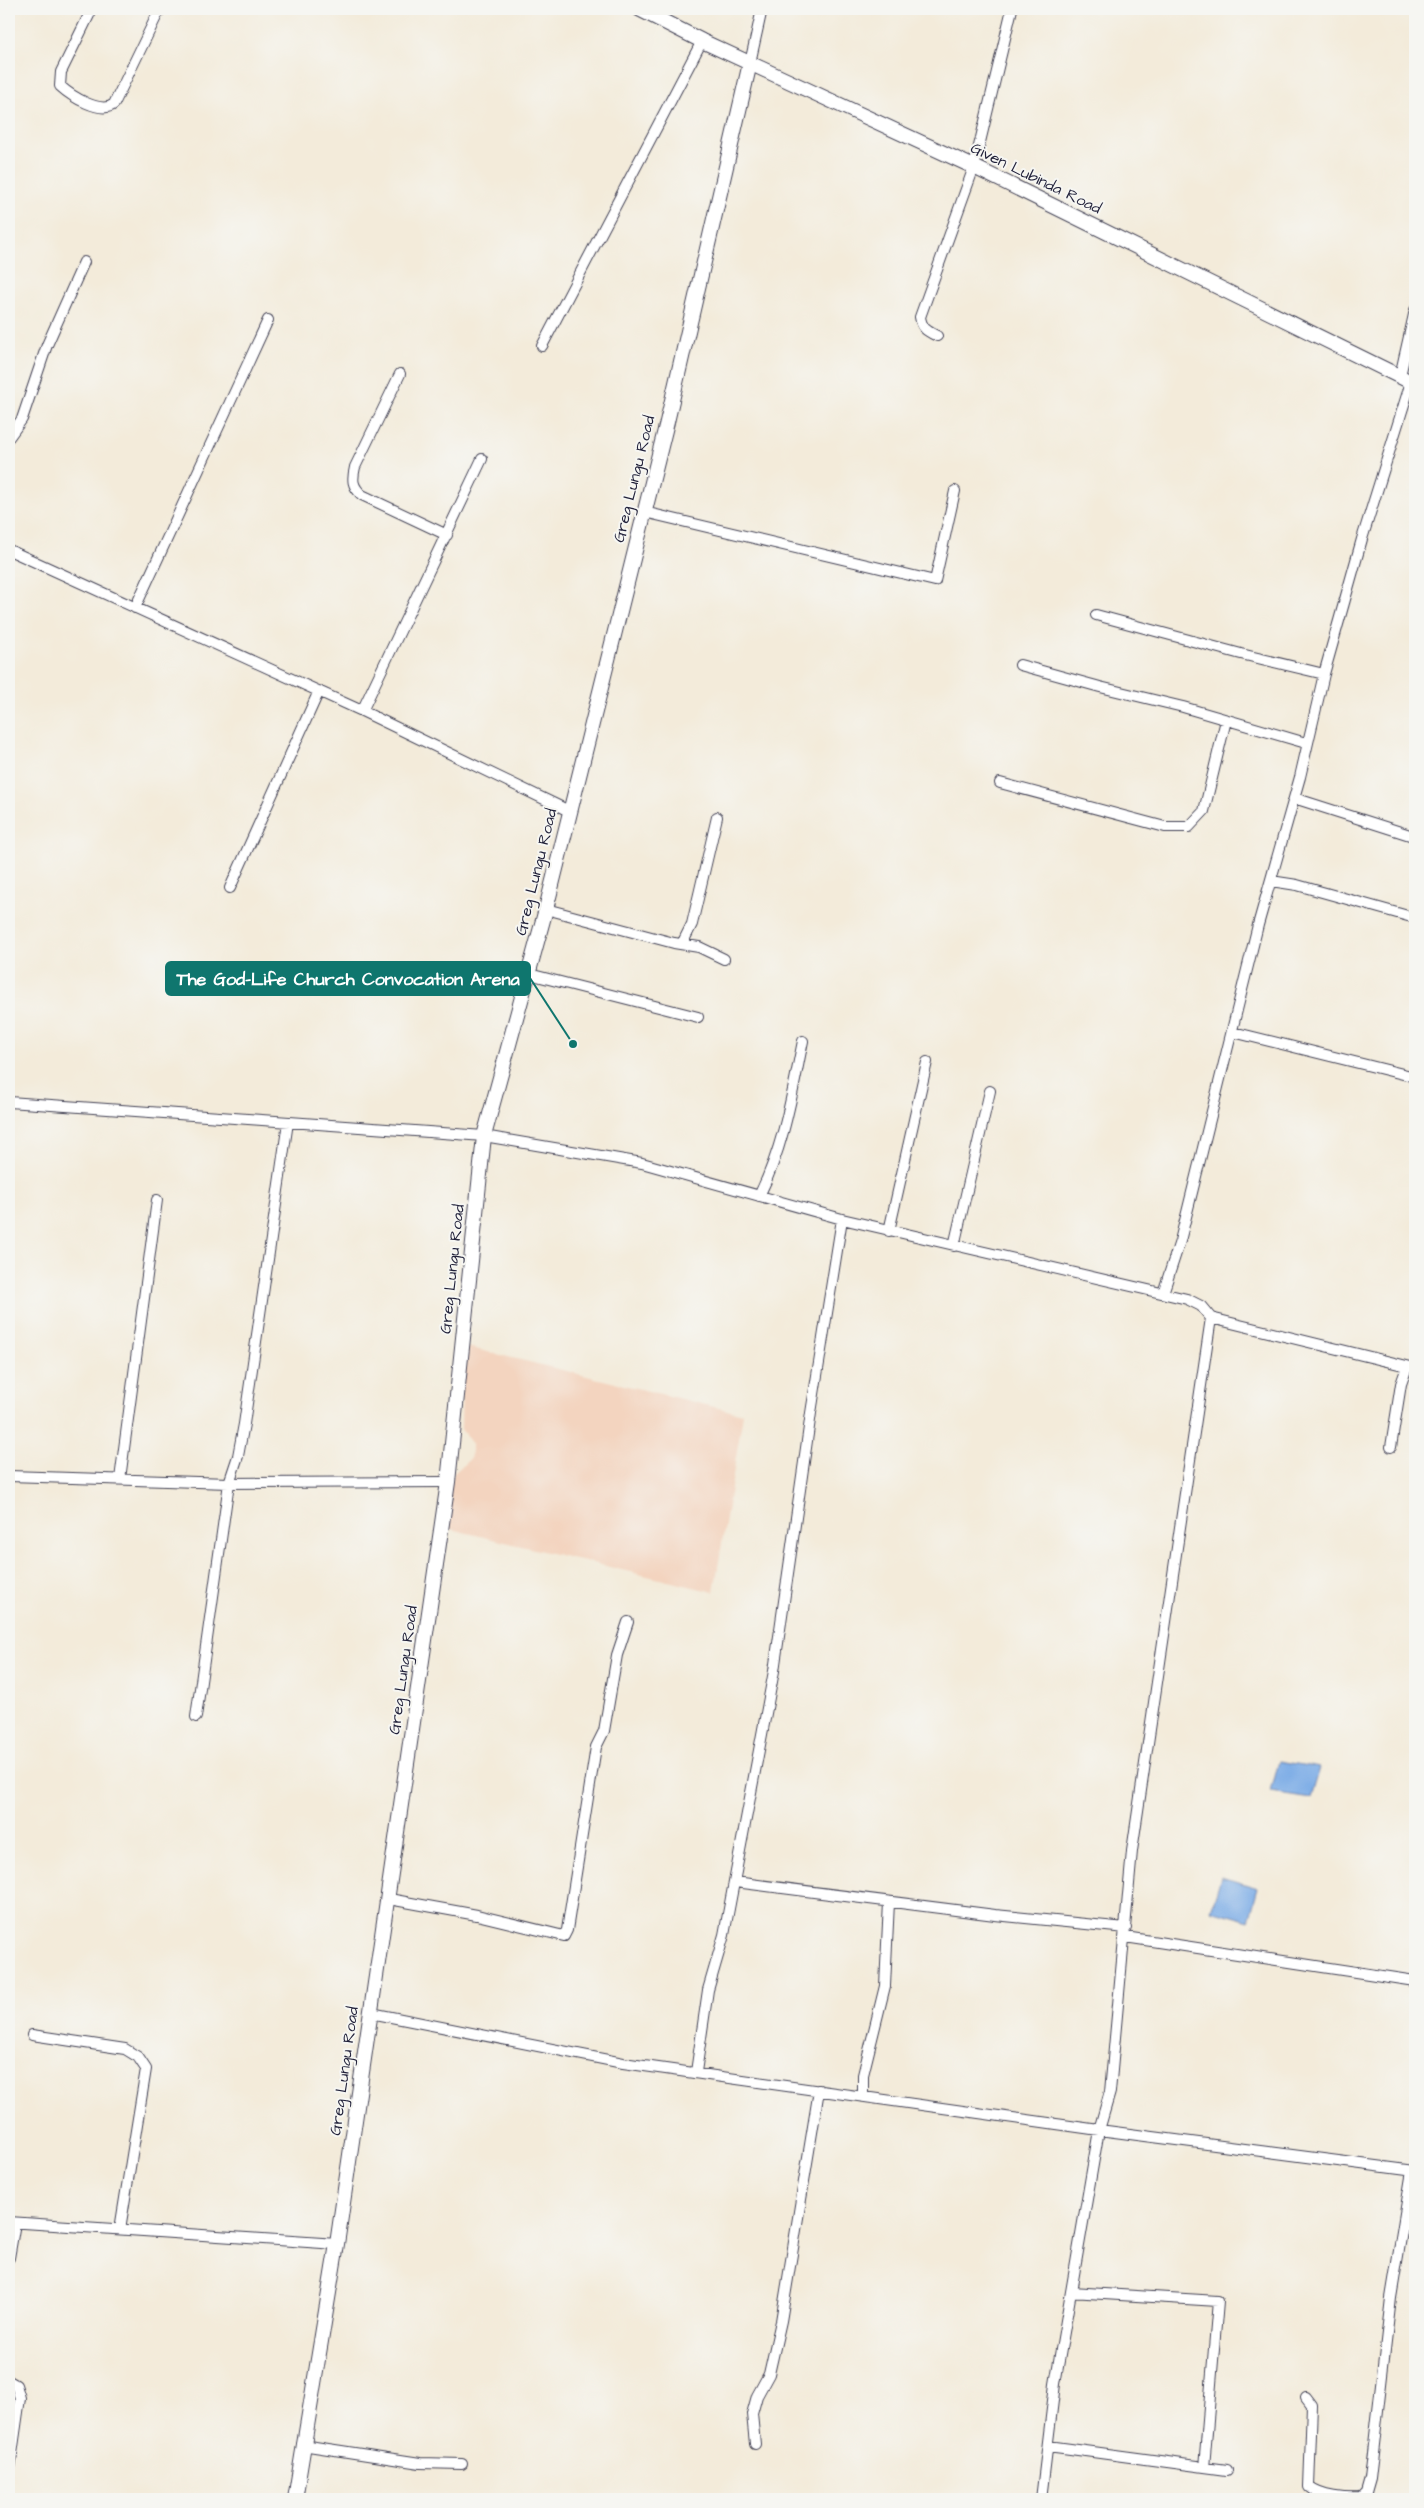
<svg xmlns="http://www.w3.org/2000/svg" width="1424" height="2508" viewBox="0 0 1424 2508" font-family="'Architects Daughter',sans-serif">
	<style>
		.built { fill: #f3d4bf }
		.water { fill: #7cace6; stroke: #4f6790 }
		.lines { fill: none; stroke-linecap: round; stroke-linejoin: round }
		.street-casing { stroke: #414053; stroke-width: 12 }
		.secondary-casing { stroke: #414053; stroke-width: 16 }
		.street { stroke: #fff; stroke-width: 10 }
		.secondary { stroke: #fff; stroke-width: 14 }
		.labels { text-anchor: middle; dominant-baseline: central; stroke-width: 4; stroke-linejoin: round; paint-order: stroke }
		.street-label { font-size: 16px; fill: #22223b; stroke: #f6f6f2 }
		.leader { fill: none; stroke: #0f766e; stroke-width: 2 }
		.callout-dot { fill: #0f766e; stroke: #f6f6f2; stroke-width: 2 }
		.callout { fill: #0f766e; stroke: #0f766e; stroke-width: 2 }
		.callout-label { font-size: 18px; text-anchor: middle; font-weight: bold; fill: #fff }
	</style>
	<rect width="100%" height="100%" fill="#f6f6f2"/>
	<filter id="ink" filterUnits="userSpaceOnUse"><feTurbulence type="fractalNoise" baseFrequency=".02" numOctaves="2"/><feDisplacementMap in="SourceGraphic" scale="10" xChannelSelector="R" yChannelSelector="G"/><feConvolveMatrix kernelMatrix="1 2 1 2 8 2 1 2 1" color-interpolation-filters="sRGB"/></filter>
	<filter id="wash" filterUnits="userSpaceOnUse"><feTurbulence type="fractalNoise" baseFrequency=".0096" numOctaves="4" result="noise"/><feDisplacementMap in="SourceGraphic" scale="20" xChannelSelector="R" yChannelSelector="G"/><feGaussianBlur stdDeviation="1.12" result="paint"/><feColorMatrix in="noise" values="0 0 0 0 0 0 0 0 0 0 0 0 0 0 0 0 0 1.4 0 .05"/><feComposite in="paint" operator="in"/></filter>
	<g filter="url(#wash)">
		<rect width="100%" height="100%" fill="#f3ebda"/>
		<!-- built -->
		<path class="built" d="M463 1346 743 1414 714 1592 438 1526 454 1473 470 1459 472 1451V1444L461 1429Z"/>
		<!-- water -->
		<path class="water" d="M1279 1761 1320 1768 1311 1798 1271 1792Z
			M1221 1877 1258 1888 1249 1921 1211 1910Z"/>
	</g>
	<g filter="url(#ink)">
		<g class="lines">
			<!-- street casing -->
			<g class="street-casing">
				<path id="street" d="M92 9 61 72 60 86C71 96 101 115 114 104L160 9
					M750 63 762 9
					M937 336C927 331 922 329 920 317L974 167 1012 9
					M542 346 702 41
					M400 374 355 467C352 480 352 486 362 495L447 535
					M1400 376 1415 310
					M9 437 22 419 47 345 84 262
					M644 512 935 581 955 491
					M9 550 362 711 569 811
					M135 608 268 320
					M1096 615 1241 654 1324 674
					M1020 665 1100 687 1183 707 1306 743
					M362 711 482 459
					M1000 783 1165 827H1189L1204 811 1226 720
					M1294 798 1413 836
					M1271 881 1297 885 1415 918
					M230 888 319 691
					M546 909 674 943 699 947 724 959
					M682 944 692 924 717 817
					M529 974 698 1017
					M1233 1032 1415 1077
					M9 1102 484 1136 642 1163 842 1219 1187 1299 1201 1306 1211 1318 1415 1368
					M759 1196C784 1146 792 1094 803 1041
					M889 1231 927 1062
					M954 1246 990 1091
					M1163 1293 1180 1241 1258 925 1300 777 1324 674 1362 539 1411 382
					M1391 1447 1401 1384 1407 1367
					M9 1476 229 1483 448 1482
					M120 1479 157 1200
					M196 1717 229 1483 238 1456 244 1424 288 1122
					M735 1882 995 1915 1126 1928
					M389 1899 477 1915 564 1936 567 1930 596 1747 604 1731 617 1655 628 1622
					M1125 1937 1415 1981
					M371 2013 623 2063 1099 2130 1415 2171
					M32 2035 125 2049 138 2057 146 2069 120 2229
					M696 2072 708 1990 724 1935 774 1671 811 1413 842 1219
					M863 2095V2075L885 1986 889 1902
					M9 2222 337 2244
					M9 2258 15 2223
					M1071 2292 1218 2301 1204 2467
					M9 2381 16 2385 20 2398 9 2475
					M1306 2397 1312 2405 1309 2487C1320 2497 1347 2499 1361 2498L1366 2493 1370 2479 1391 2298 1412 2171
					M755 2444 752 2414 757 2396 769 2374 781 2321 819 2090
					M302 2445 420 2463 462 2464
					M1048 2446 1227 2470
					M1041 2499 1055 2384 1099 2130 1110 2092 1132 1851 1211 1318"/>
			</g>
			<!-- secondary casing -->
			<g class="secondary-casing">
				<path id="secondary" d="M639 9 702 41 974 167 1415 384
					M295 2499 337 2244 448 1482 484 1136 546 909 667 422 750 63"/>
			</g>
			<!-- street -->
			<use href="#street" class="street"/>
			<!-- secondary -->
			<use href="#secondary" class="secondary"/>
		</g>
	</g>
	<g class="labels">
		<!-- street labels -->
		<g class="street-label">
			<text transform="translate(1036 178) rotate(26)">Given Lubinda Road</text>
			<text transform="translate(634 479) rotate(-76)">Greg Lungu Road</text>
			<text transform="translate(536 872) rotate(-76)">Greg Lungu Road</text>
			<text transform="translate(452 1269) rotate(-84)">Greg Lungu Road</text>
			<text transform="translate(403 1670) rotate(-82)">Greg Lungu Road</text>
			<text transform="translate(344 2071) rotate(-82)">Greg Lungu Road</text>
		</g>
	</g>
	<!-- callouts -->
	<path class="leader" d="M573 1044L530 978"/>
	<circle class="callout-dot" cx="573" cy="1044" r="5"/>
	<rect class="callout" x="166" y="962" width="364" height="33" rx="5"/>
	<g class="callout-label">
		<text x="348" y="985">The God-Life Church Convocation Arena</text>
	</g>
	<!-- margin -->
	<rect width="1424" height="2508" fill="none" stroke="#f6f6f2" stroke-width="30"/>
</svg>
